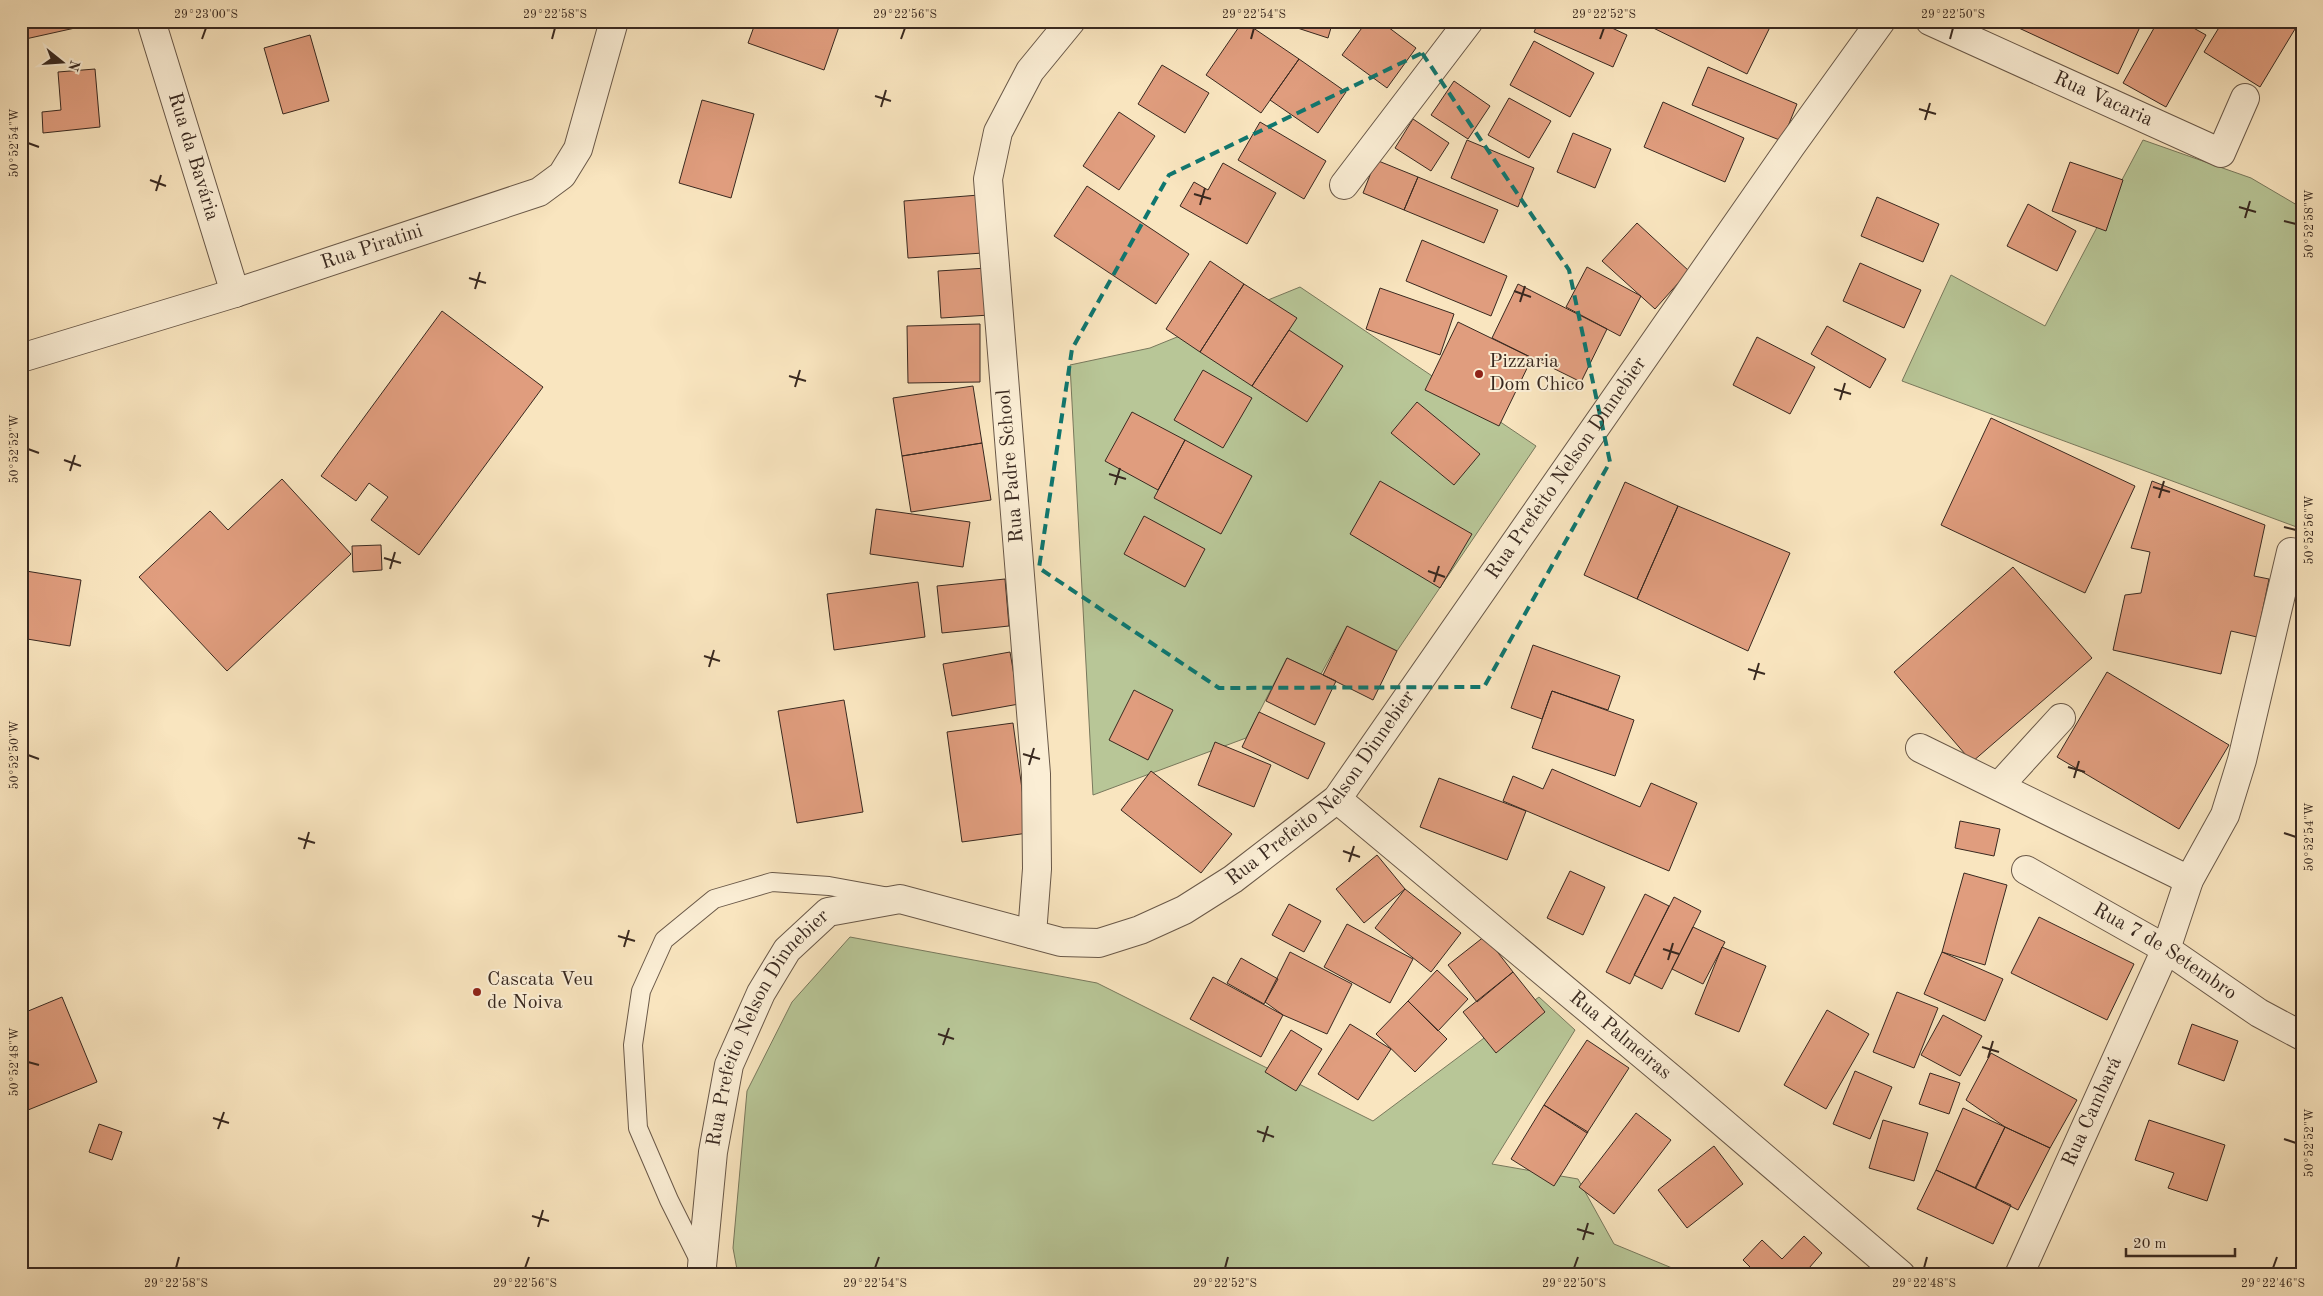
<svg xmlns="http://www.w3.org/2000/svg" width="2323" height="1296" viewBox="0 0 2323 1296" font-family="'Old Standard TT',serif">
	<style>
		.green { fill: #b8c697; stroke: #78785c }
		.building { fill: #e09d7e; stroke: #392920 }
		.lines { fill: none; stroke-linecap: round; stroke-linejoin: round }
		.service-casing { stroke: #695848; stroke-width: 20 }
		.minor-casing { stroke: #695848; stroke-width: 30 }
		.tertiary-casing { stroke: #695848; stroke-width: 30 }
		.service { stroke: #fbeed5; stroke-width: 18 }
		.minor { stroke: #fbeed5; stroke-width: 28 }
		.tertiary { stroke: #fbeed5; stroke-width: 28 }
		.marked { fill: none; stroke: #0f766e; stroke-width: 4; stroke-dasharray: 10 6; stroke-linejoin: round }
		.ticks { fill: none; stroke: #392920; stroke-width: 2 }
		.poi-dot { fill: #8f2418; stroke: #fbeed5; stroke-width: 2 }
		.labels { text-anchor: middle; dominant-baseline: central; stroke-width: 4; stroke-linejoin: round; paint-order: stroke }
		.street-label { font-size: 20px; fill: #392920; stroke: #fbeed5 }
		.poi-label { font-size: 20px; fill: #392920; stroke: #fbeed5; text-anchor: start }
		.neatline { fill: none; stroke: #392920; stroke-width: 2 }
		.ticks-label { font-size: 12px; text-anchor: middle; fill: #392920 }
	</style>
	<rect width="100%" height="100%" fill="#f9e5bf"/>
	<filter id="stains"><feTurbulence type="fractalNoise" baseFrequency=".004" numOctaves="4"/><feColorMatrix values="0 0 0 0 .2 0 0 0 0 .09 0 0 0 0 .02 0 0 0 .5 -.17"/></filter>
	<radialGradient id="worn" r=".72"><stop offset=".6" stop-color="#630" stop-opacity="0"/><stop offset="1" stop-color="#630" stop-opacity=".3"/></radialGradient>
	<!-- green -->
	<path class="green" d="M2143 140 2251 178 2302 208V529L1902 381 1951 275 2045 326Z
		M1300 287 1536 446 1397 651 1347 627 1321 674 1287 658 1246 738 1093 795 1070 365 1150 348Z
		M850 937 1097 983 1373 1121 1539 997 1575 1030 1492 1164 1578 1179 1614 1244 1689 1275H738L733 1248 747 1091 792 1002Z"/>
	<!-- building -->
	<path class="building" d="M21 21H92L93 24 21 40Z
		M756 21H841L824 70 748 43Z
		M1243 21 1299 59 1261 113 1206 75Z
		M1276 21H1333L1328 38Z
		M1367 21H1380L1416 48 1387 88 1342 55Z
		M1539 21H1597L1627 35 1613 67 1534 32Z
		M1639 21H1773L1747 74Z
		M2009 21H2128L2140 27 2118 74 2008 23Z
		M2158 21H2181L2206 35 2166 107 2123 83Z
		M2223 21H2302V33L2295 29 2260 87 2204 52Z
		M310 35 329 101 283 114 264 48Z
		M1534 41 1594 73 1570 117 1510 85Z
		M1299 59 1346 92 1318 133 1270 100Z
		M1162 65 1209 93 1185 133 1138 104Z
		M1708 67 1797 104 1782 141 1692 105Z
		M95 69 100 127 43 133 42 112 61 110 58 72Z
		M1454 81 1490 106 1468 139 1431 115Z
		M1509 98 1551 121 1529 158 1488 135Z
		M702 100 754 114 731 198 679 183Z
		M1663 102 1744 138 1725 182 1644 147Z
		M1119 112 1155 136 1119 190 1083 166Z
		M1413 119 1449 143 1431 171 1395 148Z
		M1260 122 1326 161 1304 199 1238 160Z
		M1573 133 1611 149 1595 188 1557 172Z
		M1467 140 1534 168 1518 207 1451 178Z
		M1376 160 1418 177 1404 210 1363 193Z
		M2070 162 2123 180 2106 231 2052 211Z
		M1223 163 1276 193 1247 244 1180 206 1194 182 1208 190Z
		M1418 177 1498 210 1484 243 1404 210Z
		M1087 186 1189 254 1156 304 1054 236Z
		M979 195 983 253 908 258 904 201Z
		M1877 197 1939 224 1923 262 1861 236Z
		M2028 204 2076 231 2057 271 2007 246Z
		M1637 223 1689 271 1655 309 1602 261Z
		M1422 240 1507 276 1491 316 1406 281Z
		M1210 261 1244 284 1200 352 1166 329Z
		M1860 263 1921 290 1904 328 1843 301Z
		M1587 267 1641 296 1620 336 1566 307Z
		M987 268 990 315 941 318 938 271Z
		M1244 284 1297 318 1252 386 1200 352Z
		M1518 284 1607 329 1581 382 1492 338Z
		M1380 288 1454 314 1440 355 1366 329Z
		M442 311 543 387 419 555 371 520 388 497 369 483 356 501 321 476Z
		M1458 322 1532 358 1499 426 1425 390Z
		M980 324V382L908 383 907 326Z
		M1827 326 1886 359 1870 388 1811 354Z
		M1289 330 1343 366 1307 422 1252 386Z
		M1757 337 1815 367 1790 414 1733 385Z
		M1203 370 1252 398 1223 448 1174 420Z
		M973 386 982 443 902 456 893 398Z
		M1417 402 1480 454 1454 485 1391 433Z
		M1132 412 1185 440 1158 490 1105 461Z
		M1991 418 2135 486 2085 593 1941 525Z
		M1185 440 1252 476 1221 534 1154 498Z
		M982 443 991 500 911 512 902 456Z
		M282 479 351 554 227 671 139 577 210 511 228 530Z
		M1380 481 1472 534 1440 588 1350 534Z
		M2152 481 2265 525 2254 576 2269 579 2257 637 2231 631 2221 674 2113 650 2125 595 2141 593 2150 552 2131 548Z
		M1625 482 1678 506 1637 599 1584 575Z
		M1678 506 1790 553 1748 651 1637 599Z
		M876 509 970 522 963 567 870 554Z
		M1144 516 1205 549 1185 587 1124 554Z
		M381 545 382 570 353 572 352 546Z
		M2013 567 2092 658 1972 762 1894 672Z
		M26 571 81 580 70 646 21 638V598Z
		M1005 579 1009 626 942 633 937 586Z
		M918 582 925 637 834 650 827 594Z
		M1347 626 1397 651 1373 700 1323 675Z
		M1533 645 1620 676 1608 710 1552 691 1542 719 1511 708Z
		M1010 652 1019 704 952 716 943 664Z
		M1287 658 1336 681 1315 725 1266 701Z
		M2107 672 2229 745 2179 829 2057 757Z
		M1134 690 1173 710 1148 760 1109 740Z
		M1552 691 1634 720 1615 776 1532 748Z
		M844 700 863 812 797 823 778 711Z
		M1259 712 1325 743 1308 779 1242 747Z
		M1013 723 1028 833 962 842 947 732Z
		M1215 742 1271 765 1254 807 1198 785Z
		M1552 769 1640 807 1651 783 1697 803 1669 871 1503 801 1513 776 1543 789Z
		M1151 771 1232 834 1201 873 1121 810Z
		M1439 778 1526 811 1507 860 1420 827Z
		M1960 821 2000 829 1994 856 1955 848Z
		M1377 855 1405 889 1364 923 1336 889Z
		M1570 871 1605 887 1583 935 1547 918Z
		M1964 873 2007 885 1985 965 1942 952Z
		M1405 889 1461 933 1431 972 1375 928Z
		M1645 894 1669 906 1630 984 1606 972Z
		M1674 897 1701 911 1662 989 1634 975Z
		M1289 904 1321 921 1304 952 1272 935Z
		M2039 917 2134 964 2107 1020 2011 973Z
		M1347 924 1413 959 1390 1003 1324 967Z
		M1693 927 1725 942 1703 984 1672 969Z
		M1485 936 1513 972 1477 1002 1448 965Z
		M1722 947 1766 966 1739 1032 1695 1014Z
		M1290 952 1352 984 1327 1034 1283 1015 1265 1002Z
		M1942 952 2003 979 1985 1021 1924 994Z
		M1241 958 1278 979 1264 1004 1227 983Z
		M1437 970 1468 999 1438 1031 1408 1001Z
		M1513 972 1545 1012 1496 1053 1463 1012Z
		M1213 977 1283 1015 1261 1057 1190 1019Z
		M1897 992 1938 1008 1914 1068 1873 1052Z
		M62 997 97 1082 28 1110 21 1093V1014Z
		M1408 1001 1447 1039 1415 1072 1376 1034Z
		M1827 1010 1869 1034 1826 1109 1784 1085Z
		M1943 1015 1982 1036 1960 1076 1921 1055Z
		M1350 1024 1391 1049 1358 1100 1318 1074Z
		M2192 1024 2238 1041 2224 1081 2178 1064Z
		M1291 1030 1322 1049 1296 1091 1265 1072Z
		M1587 1040 1629 1068 1587 1133 1544 1105Z
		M1991 1053 2077 1100 2050 1148 2005 1127 1966 1100Z
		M1855 1071 1892 1087 1870 1139 1833 1124Z
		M1930 1073 1960 1083 1949 1114 1919 1104Z
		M1544 1105 1588 1132 1554 1186 1511 1159Z
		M1963 1108 2005 1127 1976 1188 1936 1170Z
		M1636 1113 1671 1140 1614 1214 1579 1187Z
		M1883 1120 1928 1133 1914 1181 1869 1168Z
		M2149 1120 2225 1145 2207 1201 2168 1188 2174 1173 2135 1160Z
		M99 1124 122 1132 112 1160 89 1152Z
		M2005 1127 2050 1148 2018 1210 1975 1188Z
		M1714 1146 1743 1184 1687 1228 1658 1190Z
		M1936 1170 2011 1205 1993 1244 1917 1209Z
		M1804 1236 1822 1253 1803 1275H1758L1743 1260 1762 1240 1782 1259Z"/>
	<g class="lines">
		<!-- service casing -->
		<g class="service-casing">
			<path id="service" d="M701 1264 669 1200 638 1128 633 1045 641 991 664 940 714 899 772 882 829 886 884 896"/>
		</g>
		<!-- minor casing -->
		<g class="minor-casing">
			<g id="minor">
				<path id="s1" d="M151 21 235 293"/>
				<path id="s2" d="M1930 21 2221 153 2245 98"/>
				<path d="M1344 185 1469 21"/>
				<path id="s3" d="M21 358 235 293 539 192 562 175 578 149 614 21"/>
				<path d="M1920 748 2189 880"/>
				<path d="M1999 786 2061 718"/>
				<path id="s4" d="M1337 799 1679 1085 1901 1275"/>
				<path id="s5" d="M2026 870 2166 949 2259 1013 2302 1036"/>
				<path d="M1032 934 1037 869 1036 774 988 179 998 132 1030 71 1071 21"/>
				<path id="s6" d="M2019 1275 2166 949 2189 880 2225 815 2242 760 2291 552"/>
			</g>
		</g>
		<!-- tertiary casing -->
		<g class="tertiary-casing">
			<g id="tertiary">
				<path id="s7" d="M703 1275 702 1266 713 1152 729 1065 761 993 787 950 828 912 900 899 1061 942 1099 943 1140 930 1184 910 1233 879 1337 799 1791 146 1881 21"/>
			</g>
		</g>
		<!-- service -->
		<use href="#service" class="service"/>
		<!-- minor -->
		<use href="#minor" class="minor"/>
		<!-- tertiary -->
		<use href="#tertiary" class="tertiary"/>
	</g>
	<!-- marked area -->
	<path class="marked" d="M1422 53 1569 270 1610 462 1484 687 1219 688 1039 568 1072 349 1169 175Z"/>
	<!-- ticks -->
	<path class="ticks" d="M202 39 206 28M552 39 555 28M901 39 905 28M1251 39 1254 28M1600 39 1604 28M1950 39 1953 28M875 96 891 101M881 107 886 90M1919 109 1936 114M1925 120 1930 103M28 143 39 147M150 180 166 186M156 191 161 175M1194 194 1211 199M1200 205 1205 188M2239 207 2256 212M2245 218 2250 201M2284 221 2296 224M469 278 486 283M475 289 480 272M1514 291 1531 297M1520 302 1525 286M789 376 806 381M795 387 800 370M1834 389 1851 394M1840 400 1845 383M28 449 39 453M64 460 81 466M70 471 75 455M1109 474 1126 479M1115 485 1120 468M2153 487 2170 492M2159 498 2164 481M2284 527 2296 530M384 558 401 563M390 569 395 552M1428 571 1445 577M1434 582 1439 566M704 656 720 661M709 667 714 650M1748 669 1765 674M1754 680 1759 663M1023 754 1040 759M28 755 39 759M1029 765 1034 748M2068 767 2085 772M2074 778 2079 761M2284 833 2296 837M298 838 315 843M304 849 309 832M1343 851 1360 857M1349 862 1354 846M618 936 635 941M624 947 629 930M1663 949 1679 954M1668 960 1673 943M938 1034 954 1039M943 1045 949 1028M1982 1047 1999 1052M1988 1058 1993 1041M28 1062 39 1065M213 1118 229 1123M218 1129 224 1112M1257 1131 1274 1137M2284 1139 2296 1143M1263 1142 1268 1126M532 1216 549 1221M538 1227 543 1210M1577 1229 1594 1234M1583 1240 1588 1223M176 1268 179 1257M525 1268 529 1257M875 1268 879 1257M1225 1268 1228 1257M1574 1268 1578 1257M1924 1268 1927 1257M2273 1268 2277 1257"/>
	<!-- markers -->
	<g class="poi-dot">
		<circle cx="1479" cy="374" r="5"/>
		<circle cx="477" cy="992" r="5"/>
	</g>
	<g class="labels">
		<!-- street labels -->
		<g class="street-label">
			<text stroke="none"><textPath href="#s2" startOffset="190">Rua Vacaria</textPath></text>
			<text stroke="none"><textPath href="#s1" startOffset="142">Rua da Bavária</textPath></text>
			<text stroke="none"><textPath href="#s3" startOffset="368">Rua Piratini</textPath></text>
			<text transform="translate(1011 466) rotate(-95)">Rua Padre School</text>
			<text stroke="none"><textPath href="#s7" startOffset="1358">Rua Prefeito Nelson Dinnebier</textPath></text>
			<text stroke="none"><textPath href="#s7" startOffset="952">Rua Prefeito Nelson Dinnebier</textPath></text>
			<text stroke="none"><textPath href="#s5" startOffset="161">Rua 7 de Setembro</textPath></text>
			<text stroke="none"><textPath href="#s7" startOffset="262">Rua Prefeito Nelson Dinnebier</textPath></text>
			<text stroke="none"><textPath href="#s4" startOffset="369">Rua Palmeiras</textPath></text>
			<text stroke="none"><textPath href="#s6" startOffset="179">Rua Cambará</textPath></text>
		</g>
		<!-- poi labels -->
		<g class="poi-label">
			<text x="1489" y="362">Pizzaria<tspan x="1489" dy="23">Dom Chico</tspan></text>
			<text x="487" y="980">Cascata Veu<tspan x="487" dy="23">de Noiva</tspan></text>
		</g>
	</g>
	<!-- margin -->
	<rect width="2323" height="1296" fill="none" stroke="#f9e5bf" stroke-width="55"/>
	<!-- north arrow -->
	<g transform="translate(62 62) rotate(107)" stroke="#fbeed5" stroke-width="4" paint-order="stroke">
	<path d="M0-4L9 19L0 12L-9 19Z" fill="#392920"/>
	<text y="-8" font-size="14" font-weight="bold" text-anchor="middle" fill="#392920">N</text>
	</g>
	<!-- scale -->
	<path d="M2126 1248v8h109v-8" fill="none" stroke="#392920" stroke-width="2.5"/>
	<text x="2133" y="1248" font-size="15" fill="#392920" stroke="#fbeed5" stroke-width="4" paint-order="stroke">20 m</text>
	<rect x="28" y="28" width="2268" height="1240" class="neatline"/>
	<g class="ticks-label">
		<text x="206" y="18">29°23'00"S</text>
		<text x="555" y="18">29°22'58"S</text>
		<text x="905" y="18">29°22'56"S</text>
		<text x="1254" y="18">29°22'54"S</text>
		<text x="1604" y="18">29°22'52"S</text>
		<text x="1953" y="18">29°22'50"S</text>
		<text transform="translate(14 143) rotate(-90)" y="4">50°52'54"W</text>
		<text transform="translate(2309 224) rotate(-90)" y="4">50°52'58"W</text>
		<text transform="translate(14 449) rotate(-90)" y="4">50°52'52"W</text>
		<text transform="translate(2309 530) rotate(-90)" y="4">50°52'56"W</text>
		<text transform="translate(14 755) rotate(-90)" y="4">50°52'50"W</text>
		<text transform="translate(2309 837) rotate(-90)" y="4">50°52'54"W</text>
		<text transform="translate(14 1062) rotate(-90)" y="4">50°52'48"W</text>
		<text transform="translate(2309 1143) rotate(-90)" y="4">50°52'52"W</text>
		<text x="176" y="1287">29°22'58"S</text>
		<text x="525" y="1287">29°22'56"S</text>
		<text x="875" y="1287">29°22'54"S</text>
		<text x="1225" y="1287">29°22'52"S</text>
		<text x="1574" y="1287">29°22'50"S</text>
		<text x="1924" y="1287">29°22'48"S</text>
		<text x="2273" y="1287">29°22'46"S</text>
	</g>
	<rect width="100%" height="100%" filter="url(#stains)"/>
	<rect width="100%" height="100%" fill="url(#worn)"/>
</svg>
